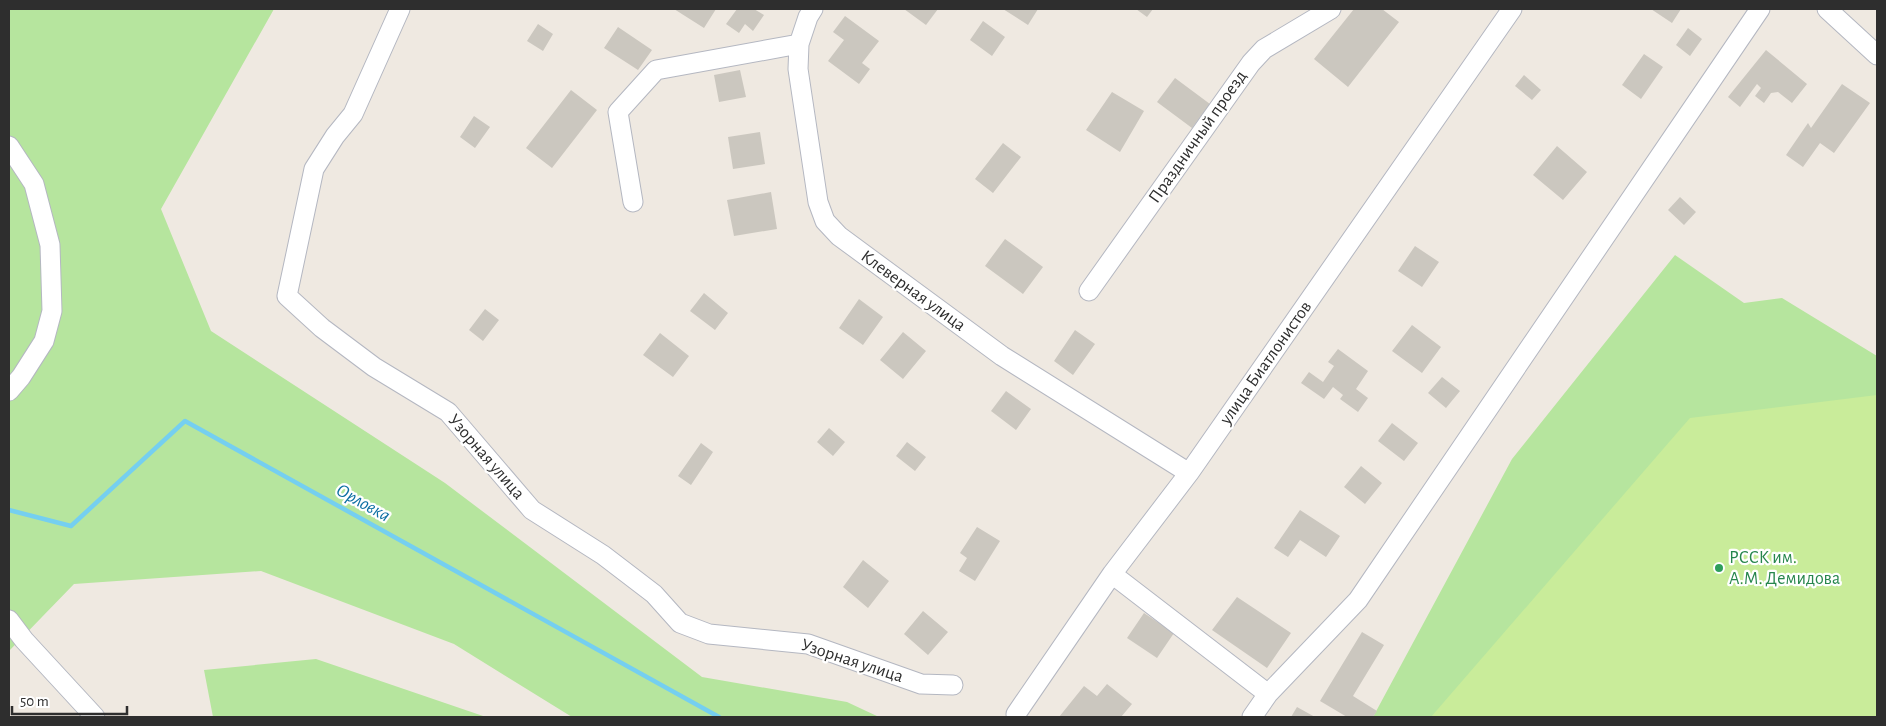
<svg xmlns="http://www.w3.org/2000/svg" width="1886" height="726" viewBox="0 0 1886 726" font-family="'Alegreya Sans',sans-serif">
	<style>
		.green { fill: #b6e59e }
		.pitch { fill: #c9ec9a }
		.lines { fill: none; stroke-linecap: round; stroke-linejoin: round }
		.stream { stroke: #75cff0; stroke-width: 4.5 }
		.building { fill: #cbc7bf }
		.minor-casing { stroke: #b4b7c1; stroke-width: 21 }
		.minor { stroke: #fff; stroke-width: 19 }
		.leisure-dot { fill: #2e9e5b; stroke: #fff; stroke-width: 2 }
		.labels { text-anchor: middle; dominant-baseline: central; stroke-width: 4.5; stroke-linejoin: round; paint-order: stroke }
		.street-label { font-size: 18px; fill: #2e2e2e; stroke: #fff }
		.leisure-label { font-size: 18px; fill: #27864d; stroke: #fff; text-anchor: start }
		.water-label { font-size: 19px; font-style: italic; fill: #0d6fa3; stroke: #fff }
	</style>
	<rect width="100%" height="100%" fill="#efe9e1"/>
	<!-- green -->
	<path class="green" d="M9 9H274L161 209 211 331 445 483 702 677 847 702 879 717H572L454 644 261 571 74 584 9 651Z
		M1675 255 1744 303 1782 298 1877 356V717H1373L1512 459Z
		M316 659 486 717H213L204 670Z"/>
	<!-- pitch -->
	<path class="pitch" d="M1877 395V717H1431L1690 418Z"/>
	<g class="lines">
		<!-- stream -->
		<path class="stream" d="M9 510 71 526 185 421 719 717"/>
	</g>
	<!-- building -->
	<path class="building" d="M674 9H716L704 28Z
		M737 9H754L764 15 753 31 745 24 739 33 726 24Z
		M904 9H938L926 25Z
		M1003 9H1038L1028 25Z
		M1136 9H1153L1147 17Z
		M1354 9H1382L1399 22 1348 87 1314 59Z
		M1651 9H1681L1672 23Z
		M845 16 879 41 862 63 870 69 859 84 828 61 844 40 833 32Z
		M983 21 1005 37 992 56 970 40Z
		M538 24 553 34 543 51 527 41Z
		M618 27 652 50 638 70 604 48Z
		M1688 28 1702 39 1690 56 1676 45Z
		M1766 50 1807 84 1792 103 1778 92 1771 93 1764 103 1755 96 1761 88 1757 84 1740 107 1728 97Z
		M1644 54 1663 67 1641 99 1622 85Z
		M740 70 746 97 719 102 714 75Z
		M1524 75 1541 90 1532 100 1515 86Z
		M1175 78 1210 104 1192 128 1157 102Z
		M1842 84 1870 103 1834 153 1820 143 1803 167 1786 155 1808 123 1811 128Z
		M571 90 597 110 552 168 526 148Z
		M1112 92 1144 111 1120 152 1086 130Z
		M474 116 490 127 475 148 460 137Z
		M760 132 765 164 733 169 728 137Z
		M1003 143 1021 157 993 193 975 179Z
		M1557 146 1587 172 1563 200 1533 175Z
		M771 192 777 229 734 236 727 200Z
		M1680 197 1696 212 1684 225 1668 210Z
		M1005 239 1043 267 1023 294 985 266Z
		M1415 246 1439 262 1422 287 1398 271Z
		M704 293 728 313 715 330 690 311Z
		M859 299 883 317 863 345 839 328Z
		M485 309 499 320 483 341 469 330Z
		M1412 325 1441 347 1422 373 1392 351Z
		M1075 330 1095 344 1073 375 1054 361Z
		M903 332 926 351 903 379 880 360Z
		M660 333 689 356 673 377 643 355Z
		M1338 349 1368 371 1356 389 1368 398 1358 412 1340 399 1343 395 1333 387 1324 399 1301 383 1309 372 1323 382 1334 366 1328 362Z
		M1442 377 1460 391 1446 408 1428 393Z
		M1006 391 1031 409 1016 430 991 411Z
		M1392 423 1418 443 1404 461 1378 441Z
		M829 428 845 442 833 456 817 442Z
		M907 442 926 457 915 471 896 456Z
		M701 443 713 452 691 485 678 476Z
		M1361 466 1382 483 1365 504 1344 487Z
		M1300 510 1340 536 1326 557 1300 540 1288 557 1274 548Z
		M977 527 1000 541 975 581 959 571 967 558 960 553Z
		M863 560 889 581 868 608 843 587Z
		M1237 597 1291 633 1267 668 1212 630Z
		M923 611 948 632 928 655 904 634Z
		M1144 613 1174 633 1157 658 1127 638Z
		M1362 632 1384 645 1353 696 1377 711 1373 717H1347L1320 701Z
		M1107 684 1132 704 1121 717H1059L1084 686 1097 696Z
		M1297 707 1315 717H1291Z"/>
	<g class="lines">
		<!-- minor casing -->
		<g class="minor-casing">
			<path id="minor" d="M400 9 353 114 335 136 314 169 287 296 322 328 374 367 448 412 532 510 603 555 654 594 680 623 709 634 808 644 921 684 953 685
				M813 9 808 17 799 44 798 69 818 202 825 221 839 236 1002 356 1189 473
				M1827 9 1877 55
				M9 146 34 184 50 245 52 311 44 341 21 377 9 391
				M633 202 618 112 656 70 799 44
				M1089 291 1251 63 1264 49 1331 9
				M1112 574 1268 694
				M9 620 24 640 95 717
				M1016 714 1112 574 1189 473 1512 9
				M1252 717 1268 694 1358 600 1760 9"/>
		</g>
		<!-- minor -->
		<use href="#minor" class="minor"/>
	</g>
	<!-- markers -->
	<circle class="leisure-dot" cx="1719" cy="568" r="5"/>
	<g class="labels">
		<!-- street labels -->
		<g class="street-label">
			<text transform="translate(1198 137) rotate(-55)">Праздничный проезд</text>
			<text transform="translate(913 291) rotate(36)">Клеверная улица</text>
			<text transform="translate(1266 363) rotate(-55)">улица Биатлонистов</text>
			<text transform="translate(486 457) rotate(49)">Узорная улица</text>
			<text transform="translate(852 661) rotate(18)">Узорная улица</text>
		</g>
		<!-- leisure labels -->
		<g class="leisure-label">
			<text x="1729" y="558">РССК им.<tspan x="1729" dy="21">А.М. Демидова</tspan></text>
		</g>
		<!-- water labels -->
		<g class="water-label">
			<text transform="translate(363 503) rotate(29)">Орловка</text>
		</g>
	</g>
	<!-- border -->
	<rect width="1886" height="726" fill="none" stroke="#2e2e2e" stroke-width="20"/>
	<!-- scale -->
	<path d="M12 706v8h115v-8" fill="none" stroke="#2e2e2e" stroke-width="2.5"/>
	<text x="20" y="706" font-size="15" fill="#2e2e2e" stroke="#ffffff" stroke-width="4" paint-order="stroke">50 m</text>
</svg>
